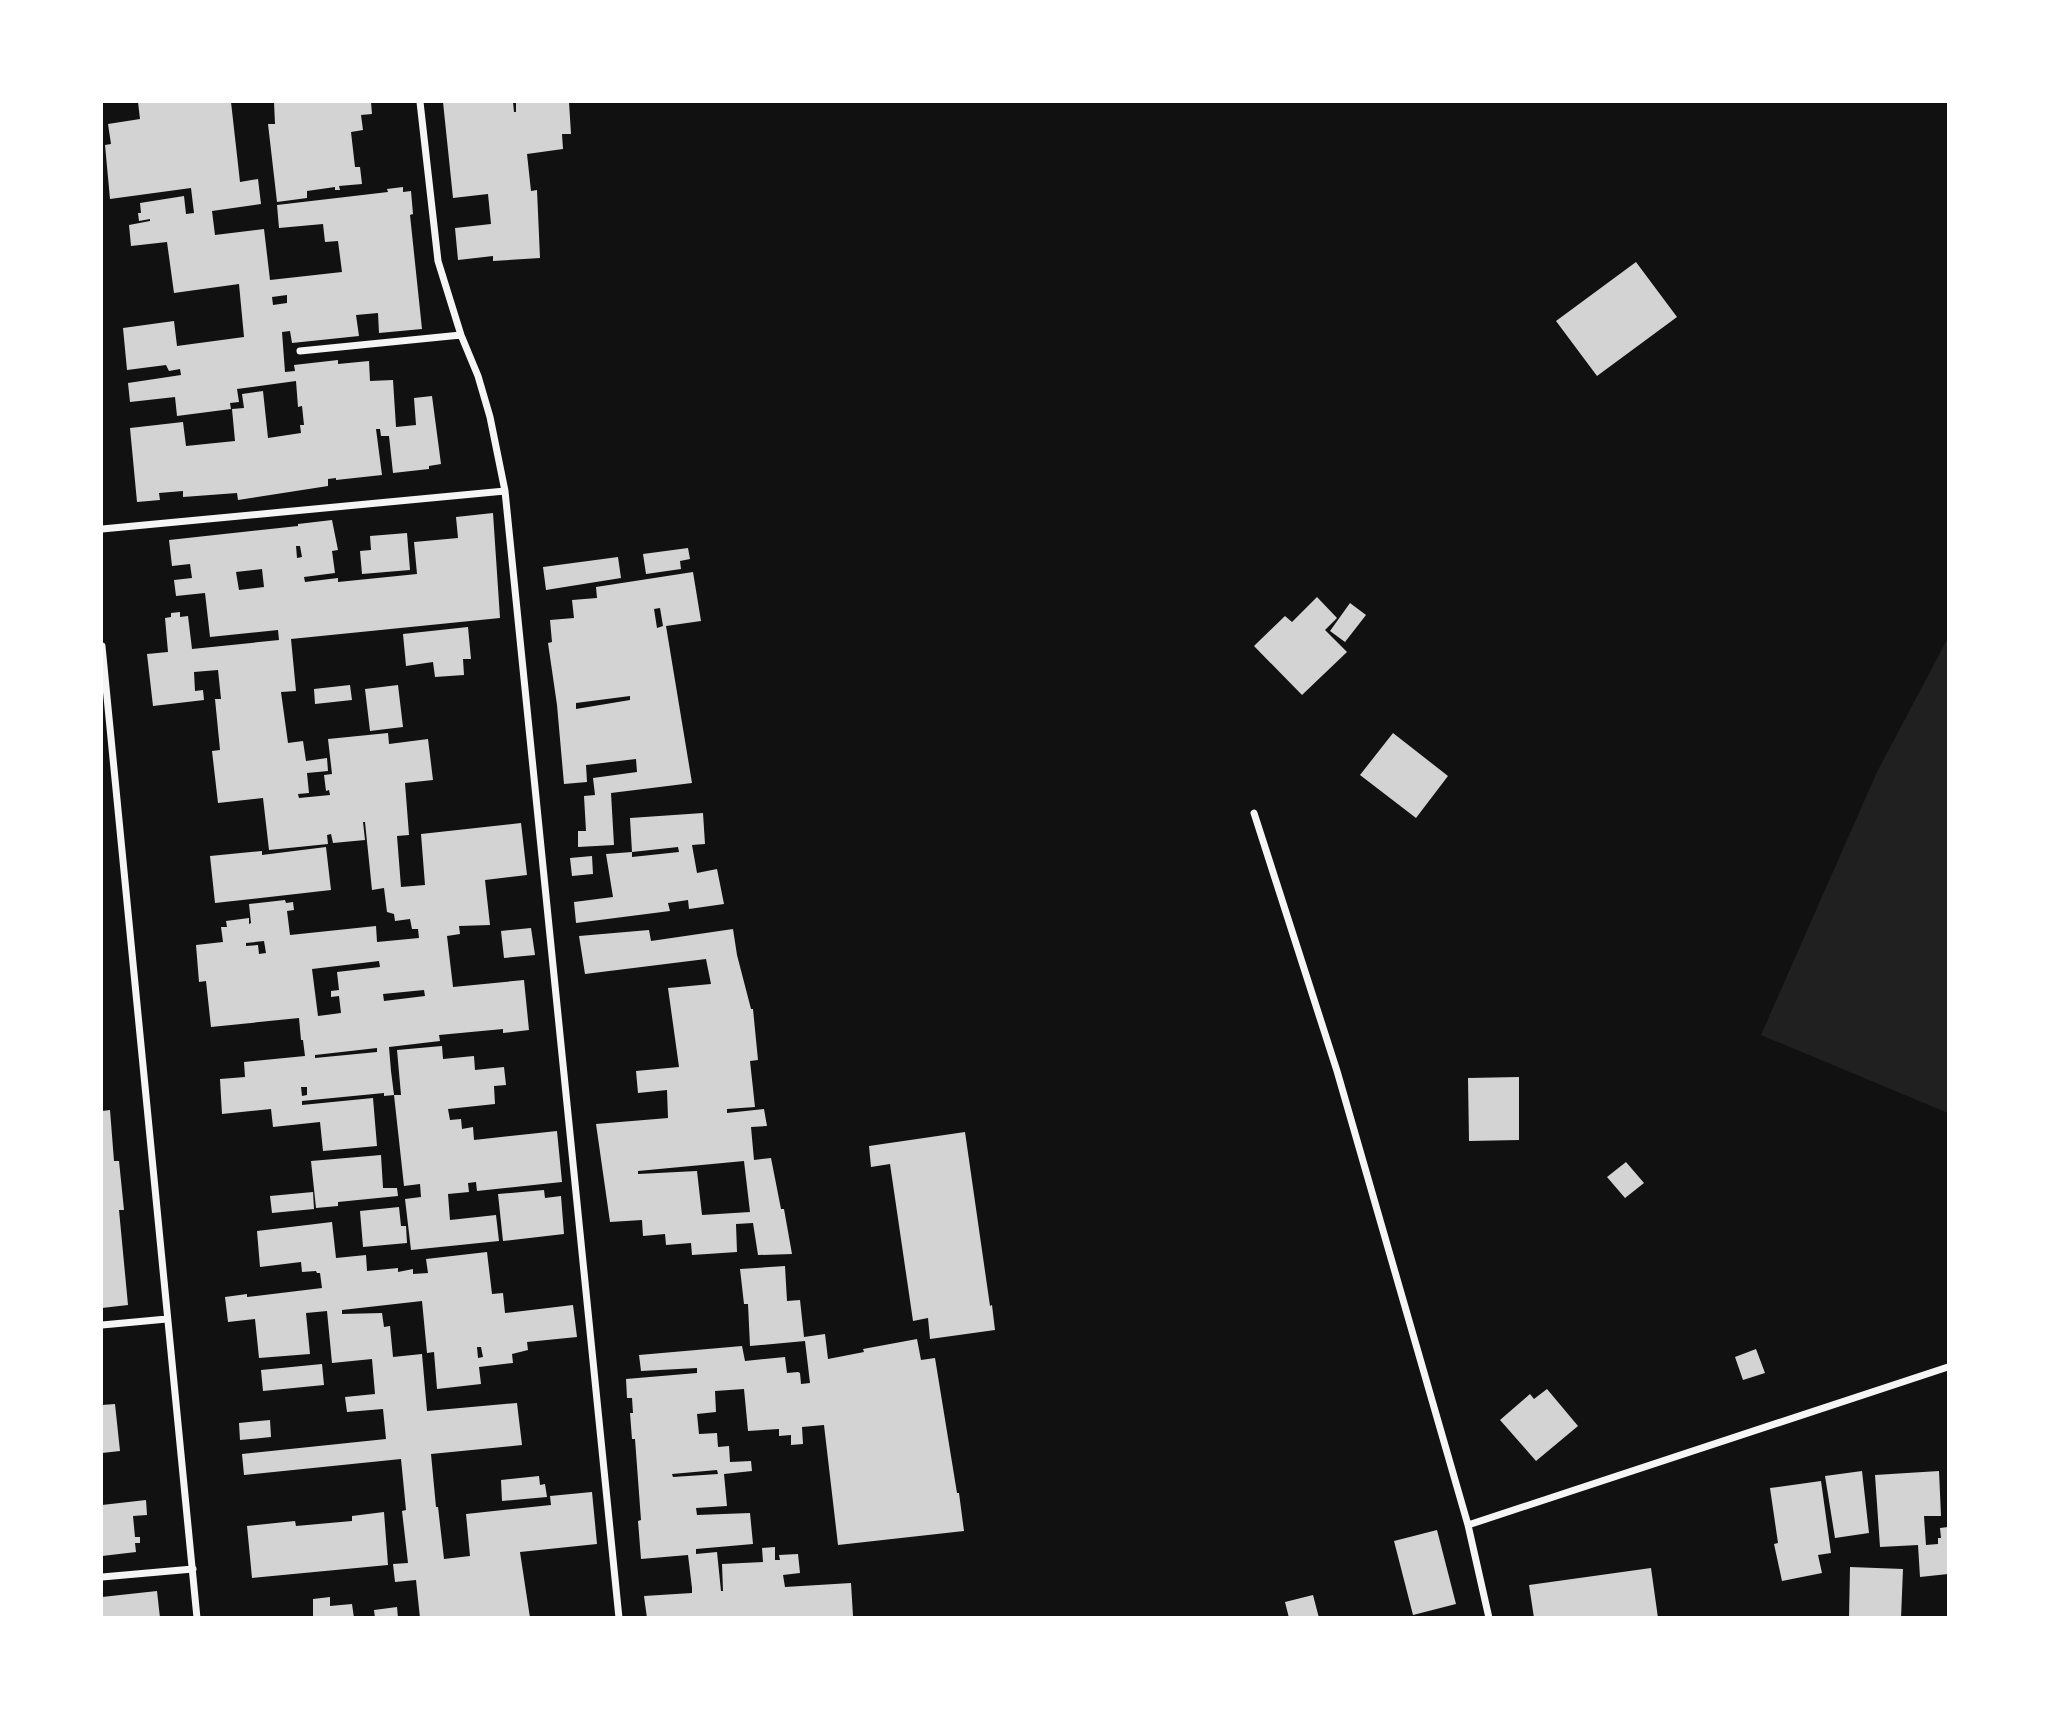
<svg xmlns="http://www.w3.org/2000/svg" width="2050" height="1719" viewBox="0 0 2050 1719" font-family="'Source Sans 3',sans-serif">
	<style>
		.green { fill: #202020 }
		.building { fill: #d3d3d3; fill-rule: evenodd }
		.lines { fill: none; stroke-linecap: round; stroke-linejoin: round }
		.minor { stroke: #f5f5f5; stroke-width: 7 }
	</style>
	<rect width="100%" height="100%" fill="#111"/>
	<!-- green -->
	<path class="green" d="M1948 638V1113L1761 1035 1877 772Z"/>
	<!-- building -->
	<path class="building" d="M138 102H231L240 182 258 179 261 204 212 211 215 235 264 229 270 280 342 272 338 241 325 242 323 224 279 228 277 205 388 192 387 189 403 187V192L411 191 413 214 410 215 422 329 379 333 378 313 356 315 359 336 292 343 290 331 282 332 285 372 295 371 294 365 338 360V364L369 361 370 381 393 380 396 427 416 425 414 398 432 396 441 464 429 466V469L393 473 389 436H381L380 429H376L382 475 336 480V478L328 479V486L238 500 237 493 183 497V491L159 493 160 500 137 502 130 428 183 422 186 446 235 441 232 409 244 408 242 394 263 391 268 438 301 433 300 425H304L302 406 298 407 296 381 237 389 239 402 230 403 231 409 177 416 175 397 130 402 128 383 181 375 180 369 169 371 166 365 127 370 123 328 174 321 177 346 244 337 239 284 174 293 167 242 131 246 129 225 150 221V219L139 221 138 213H141L140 203 184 196 186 214 194 213 191 188 110 199 105 145 111 144 108 124 140 119ZM287 295V303L273 305 272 297Z
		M274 102H371L372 114 361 115 363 130 351 132 355 167H360L362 184 339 186 340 190H335V187L307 191V198L277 202 268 124H275Z
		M443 102H513L514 112H516V102H569L571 134H562L563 149 527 154 531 191 537 190 540 258 493 261V256L458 260 455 228 491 224 488 194 453 198Z
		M1636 262 1677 317 1597 376 1556 321Z
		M493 513 500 618 291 639 296 691 281 692 288 743 303 741 306 761 327 758 328 771 307 773 309 793 298 794 299 798 330 795 329 790 326 791 324 775 332 774 328 739 388 733 389 744 428 739 433 780 405 783 409 835 397 836 401 887 425 885 421 834 521 823 527 875 485 880 490 925 459 926 460 934 447 936 453 987 524 980 529 1030 503 1033V1029L439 1035 440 1041 389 1047 391 1071 394 1095H401L397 1050 442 1046 443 1059 474 1056 475 1070 504 1067 506 1085 494 1086 495 1104 448 1109 450 1120 461 1119 462 1129 473 1127 474 1140 557 1131 562 1182 477 1191 476 1182 468 1183 469 1192 448 1194 450 1220 496 1215 499 1241 411 1250 405 1199 421 1197 420 1184 404 1186 394 1095 384 1096V1093L302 1101V1105L373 1098 377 1146 323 1151 320 1122 273 1127 271 1109 222 1114 220 1079 245 1077 244 1062 305 1056 303 1040H301L299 1018 211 1027 206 981 199 982 196 945 223 942 221 927H227L226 921 249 918V924L251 923 249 904 285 900 286 903 293 902 294 910 287 911 290 935 376 926 377 942 419 938 418 929H412L410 919 395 921 394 914 387 912 384 888 372 890 365 822H363L365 840 333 843 331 834 327 835 328 844 269 850 263 798 218 803 212 751 220 750 215 699H221L218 670 194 672 195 691 203 690 204 700 153 706 147 654 168 652 165 618 171 617V613L180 612V617L188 616 192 649 279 640 278 630 210 637 205 593 176 596 174 580 192 578 190 564 172 566 169 540 298 526V524L332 520 338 550 332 551 335 573 304 577 305 582 338 578V582L417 574 414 542 458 538 456 517ZM296 546H300L302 557 297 558ZM262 569 264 587 239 590 236 572ZM264 941 266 953 259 954 258 945 246 946V943ZM379 961 380 967 337 972 339 990 331 991V997L339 996 341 1013 318 1016 312 969ZM424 990 425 996 384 1001 383 994ZM377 1048V1052L315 1058V1055ZM301 1087H307V1095L302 1096Z
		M407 533 410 570 362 574 360 551 371 550 370 536Z
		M688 548 690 559 680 561 681 569 646 574 643 554Z
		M618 557 621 578 546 590 543 567Z
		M693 572 701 621 666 626 692 783 611 793 614 845 578 847V831H586L584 796 595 795 593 778 637 772 636 759 586 765 587 782 564 784 557 705 548 643 552 642 550 620 574 618 572 600 597 598 596 587ZM660 608 663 626 657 628 654 609ZM630 696V700L576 709V703Z
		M1317 597 1337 618 1325 630 1347 652 1302 695 1254 646 1285 616 1292 622Z
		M1350 603 1366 615 1345 642 1330 631Z
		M468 627 471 659H463L464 675 435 677 433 662 406 666 403 634Z
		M350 685 352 700 315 704 314 689Z
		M398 685 403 727 370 731 365 689Z
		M1393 733 1448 776 1416 818 1360 775Z
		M703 813 705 844 692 845 697 873 717 869 724 904 689 909 688 900 668 903 670 911 576 923 574 902 613 897 606 854 632 852 630 818ZM678 847 679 852 632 857V852Z
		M326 847 331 890 215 903 210 856 262 851V855Z
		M592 856 593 874 572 876 570 858Z
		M531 928 535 955 504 958 501 931Z
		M733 929 737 955 751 1009H753L758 1060 750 1061 755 1107 727 1109V1113L764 1109 767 1126 751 1127 754 1160 771 1158 781 1209H784L792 1254 758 1255 753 1223 736 1224 737 1252 692 1255 691 1243 666 1245 665 1234 643 1236 642 1220 610 1222 596 1124 668 1118 667 1090 638 1093 636 1071 679 1067 668 988 711 984 706 959 585 974 579 936 649 930 651 941ZM744 1161 750 1212 702 1215 697 1171 638 1174V1171Z
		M1519 1077V1140L1469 1141 1468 1078Z
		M110 1110 114 1161H119L124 1210H119L128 1305 102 1308V1111Z
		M965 1132 990 1306 992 1305 995 1330 930 1339 928 1318 913 1321 890 1164 871 1167 869 1146Z
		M381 1155 383 1188H397L398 1196 338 1202V1206L316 1208 311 1161Z
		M1626 1162 1644 1183 1625 1198 1607 1177Z
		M544 1190 545 1198 561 1196 564 1234 503 1241 498 1194Z
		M313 1192 314 1209 272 1213 270 1196Z
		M399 1207 401 1226H406L407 1243 363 1247 360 1211Z
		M332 1222 336 1258 366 1255 367 1271 398 1268V1272L413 1269V1274L428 1273 426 1259 487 1252 492 1294 503 1293 505 1313 573 1305 577 1337 527 1342 528 1350 512 1354 513 1363 479 1367 481 1384 437 1389 434 1352 427 1353 422 1301 342 1310V1314L382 1313 384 1327 390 1326 393 1357 422 1354 427 1411 517 1403 522 1445 431 1454 436 1507H438L444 1559 470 1556 466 1514 551 1505 550 1496 592 1492 597 1544 520 1552 530 1618H420L416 1580 395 1582 393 1564 408 1563 402 1511 406 1510 401 1459 244 1475 242 1454 386 1439 383 1409 347 1412 345 1397 375 1394 372 1359 332 1363 327 1311 306 1313 310 1354 259 1358 255 1319 228 1322 225 1297 247 1294V1297L322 1288 320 1273H317L316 1271 302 1272 301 1262 260 1267 257 1231ZM477 1347H481L483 1357 478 1358Z
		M785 1266 787 1301 800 1300 804 1337 825 1334 828 1359 864 1352 863 1349 917 1339 921 1360 935 1358 957 1493H959L964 1531 838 1545 824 1425 802 1427 803 1444 791 1445V1435L779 1436V1429L748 1431 744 1389 715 1391 716 1412 697 1414 699 1434 717 1433 718 1447 729 1446 730 1462 751 1461 752 1471 724 1474 727 1506 696 1508 697 1515 750 1513 753 1544 696 1549V1554L717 1552 721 1591H723L722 1564 763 1562 762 1548 775 1547V1560H780L779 1555 798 1554 800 1573 783 1575 785 1587 851 1583 853 1616 647 1618 644 1596 692 1593V1588L688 1555 641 1559 638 1521 641 1520 635 1439H632L630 1413H633L632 1398H627L626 1379 697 1373V1368L641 1371 639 1355 742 1346 745 1361 785 1357 787 1373 798 1372 800 1373 801 1384 810 1383 805 1341 750 1346 748 1304H744L740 1269ZM717 1470 718 1474 673 1477 672 1474Z
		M1756 1349 1765 1373 1743 1380 1735 1357Z
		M322 1364 324 1385 263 1391 261 1370Z
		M1547 1389 1578 1426 1536 1461 1500 1420 1530 1394 1534 1399Z
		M115 1404 120 1451 102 1453V1405Z
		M270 1420 271 1437 240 1440 239 1423Z
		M1862 1471 1869 1533 1835 1538 1825 1476Z
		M1939 1471 1941 1516H1924L1926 1545 1938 1544V1538H1941L1940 1528 1948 1527V1574L1920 1577 1918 1545 1880 1547 1875 1475Z
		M539 1476 540 1485 545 1484 547 1497 502 1501 501 1480Z
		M1821 1481 1831 1553 1818 1555 1822 1573 1782 1581 1774 1544 1778 1543 1770 1488Z
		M146 1500 147 1515 133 1516 135 1537H140V1543H135L136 1552 102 1556V1505Z
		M384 1512 388 1565 252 1578 247 1526 295 1521 296 1526 352 1521V1516Z
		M1437 1530 1456 1604 1413 1615 1394 1541Z
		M1850 1567 1903 1569 1901 1618H1849Z
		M1651 1568 1658 1618H1534L1529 1585Z
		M157 1591 160 1618H102V1597Z
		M1313 1595 1319 1618H1289L1285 1602Z
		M330 1597V1606L352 1604 354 1618H313V1599Z
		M397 1607 398 1618H375L374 1610Z"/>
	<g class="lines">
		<!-- minor -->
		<path class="minor" d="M420 102 438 261 461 335 478 376 490 417 505 491 619 1618
			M300 351 461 335
			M102 529 505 491
			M102 646 197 1618
			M1254 813 1337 1071 1468 1525 1489 1618
			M102 1325 167 1319
			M1468 1525 1948 1367
			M102 1577 193 1569"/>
	</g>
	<!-- border -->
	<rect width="2050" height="1719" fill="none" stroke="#ffffff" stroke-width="206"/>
</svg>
